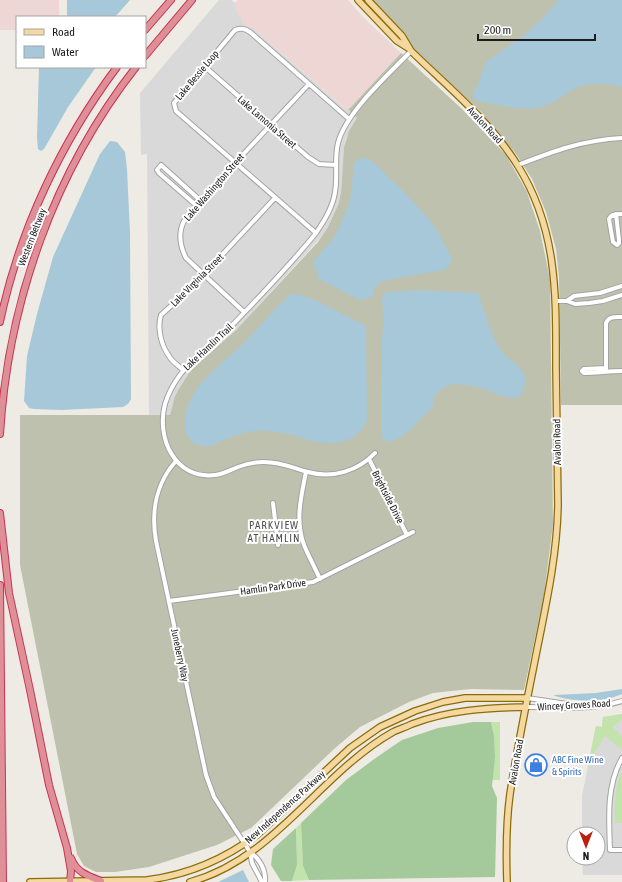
<svg xmlns="http://www.w3.org/2000/svg" width="622" height="882" viewBox="0 0 622 882" font-family="'Asap Condensed',sans-serif">
	<style>
		.residential { fill: #dad9d9 }
		.commercial { fill: #edd6d3 }
		.construction { fill: #bfc1af }
		.grass { fill: #c2e4ac }
		.forest { fill: #a4c99a }
		.water { fill: #a6c8d8 }
		.lines { fill: none; stroke-linecap: round; stroke-linejoin: round }
		.minor-casing { stroke: #a3a3a3; stroke-width: 6 }
		.major-casing { stroke: #8a6c0b; stroke-width: 8 }
		.highway-casing { stroke: #ca3156; stroke-width: 8 }
		.minor { stroke: #fff; stroke-width: 4 }
		.major { stroke: #f4d8a0; stroke-width: 5.5 }
		.highway { stroke: #df9097; stroke-width: 6 }
		.labels { text-anchor: middle; dominant-baseline: central; stroke-width: 4; stroke-linejoin: round; paint-order: stroke }
		.street-label { font-size: 10px; fill: #1c1c1c; stroke: #fff }
		.shop-label { font-size: 10px; fill: #366cbe; stroke: #fff; text-anchor: start }
		.neighbourhood-label { font-size: 11px; letter-spacing: 1px; fill: #4f4f4f; stroke: #fff }
	</style>
	<rect width="100%" height="100%" fill="#edebe3"/>
	<!-- residential -->
	<path class="residential" d="M219 0H231L235 3 236 10 241 17 243 24 253 28 344 108 348 109 358 118 346 138 344 147 341 193 334 217 323 235 236 330 191 370 180 387 172 406 171 415 120 416 157 415H149L147 154 141 155 140 93Z
		M622 714V875H583L582 858H598V834H582V796L596 726 602 727 603 717Z"/>
	<!-- commercial -->
	<path class="commercial" d="M0 0H59V17H17V30H0Z
		M238 0H348L363 17 401 53 350 108 346 109 253 28 243 24 241 17 236 11 235 3Z"/>
	<!-- construction -->
	<path class="construction" d="M366 0H622V405H561L559 277 556 249 546 212 532 179 516 154 481 112 397 33Z
		M401 53 462 109 506 155 527 192 540 231 550 279 553 524 544 595 524 690 471 689 433 693 409 702 360 727 334 749 251 828 217 845 149 867 115 872H96L84 866 77 854 20 565V415H170L175 396 180 387 191 370 236 330 318 242 328 227 338 205 341 193 344 147 349 131 357 118 348 109 350 108Z"/>
	<!-- grass -->
	<path class="grass" d="M622 714V719L613 727 622 737V750L605 736 593 755 587 770 596 726 602 727 603 717Z
		M491 722H500V780H491C495 759 496 743 491 722Z
		M622 770V823H615C614 805 615 786 622 770Z
		M301 823 303 866 309 880 292 881 297 865 296 828Z"/>
	<!-- forest -->
	<path class="forest" d="M473 722H491L494 736 495 757 492 786 497 798 495 877 309 880 303 866 301 823 346 780 377 757 402 740 438 728Z
		M296 828 297 865 292 881H281L271 865 273 849Z"/>
	<!-- water -->
	<path class="water" d="M67 0H130L115 17H67Z
		M558 0H622V87C606 83 588 82 574 89 563 95 553 104 541 107 521 112 496 104 476 100L473 98V93L478 84 486 62 522 37 544 17Z
		M39 67H96L68 107 44 149 41 151 38 149 37 138Z
		M110 141 117 142 125 152 127 169 130 233 131 399 128 404 123 407 62 410 34 409 29 408 24 401 27 356 37 314 53 257 100 154Z
		M360 158H364L371 160 404 192 429 219 439 234 451 257C451 263 450 267 444 270L382 281 374 289 373 296C370 299 365 297 362 301L317 278 318 276 313 262 333 239 340 226 350 201 354 163Z
		M420 290 478 293C483 308 493 341 502 352 510 362 526 366 525 382 524 410 497 393 483 389 474 386 455 382 447 386 440 389 437 393 433 398L434 406C418 419 409 438 387 442L382 437 381 427 382 337 384 323 382 299 386 292Z
		M290 294H296L313 299 366 326 367 420C357 445 331 446 308 440 299 437 291 434 282 433 273 431 263 430 254 431 246 432 237 435 228 438 220 441 212 448 203 446 194 445 186 438 185 429 183 389 217 369 242 345 254 334 264 321 275 309 280 304 285 300 290 294Z
		M622 689V694C602 703 575 702 555 696L554 695 596 693Z
		M243 870 249 882H218Z"/>
	<g class="lines">
		<!-- minor casing -->
		<g class="minor-casing">
			<path id="minor" d="M204 66 308 157 319 164 336 165
				M518 165C554 151 583 140 622 138
				M197 206 159 173 157 170 161 165 201 201
				M616 214 619 240V243L617 245 613 242 609 219C611 214 617 214 622 214
				M316 233 176 111 174 103 235 30C241 28 244 28 250 32L349 119
				M556 301H567L575 304 589 303 603 301 622 295
				M567 301 574 296 600 293 622 286
				M244 312 186 258C180 246 178 233 184 221L235 163 309 84
				M606 368 584 369 582 371 584 373C597 373 609 371 622 371
				M183 370C178 365 172 362 169 356 161 345 157 328 161 315L193 286 275 198
				M606 371V323C609 316 615 317 622 317
				M375 453C358 471 332 479 308 472 293 468 281 462 264 462 255 462 246 464 238 467 230 470 223 474 215 475 175 480 156 438 165 404 172 381 187 364 205 349 211 344 218 339 224 334 255 301 288 268 316 233 324 221 333 207 335 192 338 176 334 159 338 143 346 112 388 75 411 51
				M369 459 407 535
				M176 461C156 483 151 512 156 541L206 775 214 797 250 852 252 863 262 882
				M306 472C301 497 295 520 304 545 309 557 315 568 320 579
				M273 503 278 545
				M169 601 313 582 413 532
				M527 698 574 705
				M526 707C553 708 596 710 622 701
				M622 758C606 786 609 819 610 850H622
				M250 852C260 859 266 870 265 882"/>
		</g>
		<!-- major casing -->
		<g class="major-casing">
			<path id="major" d="M358 0 397 41 408 48
				M368 0 402 36 411 51C448 87 491 122 518 166 558 230 556 296 556 368 557 414 557 459 558 505 557 558 545 609 535 660 526 705 517 749 510 794 506 823 506 853 507 882
				M30 882 147 880C188 875 225 859 258 834L350 748 380 727 415 711 443 702 465 698H527
				M190 882C275 859 319 774 393 732 399 729 406 727 412 724 449 710 486 708 526 707"/>
		</g>
		<!-- highway casing -->
		<g class="highway-casing">
			<path id="highway" d="M145 30 171 0
				M145 56 192 0
				M0 322C19 231 61 142 117 67
				M0 434C8 303 54 171 136 67
				M0 513 9 593 30 690 49 785 67 848 71 871 70 882
				M0 585 3 882
				M71 858C76 872 88 876 101 881"/>
		</g>
		<!-- minor -->
		<use href="#minor" class="minor"/>
		<!-- major -->
		<use href="#major" class="major"/>
		<!-- highway -->
		<use href="#highway" class="highway"/>
	</g>
	<!-- icons -->
	<defs>
		<g id="shop-ring" transform="scale(1.15)"><circle r="9.5" fill="#fff" stroke="#3f7fe0" stroke-width="1.5"/><path d="M-5-2.5h2.3a2.7 3.5 0 0 1 5.4 0H5L5.5 6h-11ZM-1.5-2.5h3a1.5 2.3 0 0 0-3 0Z" fill="#3f7fe0"/></g>
	</defs>
	<g fill-rule="evenodd">
		<use href="#shop-ring" x="536" y="765"/>
	</g>
	<g class="labels">
		<!-- street labels -->
		<g class="street-label">
			<text transform="translate(197 75) rotate(-50)">Lake Bessie Loop</text>
			<text transform="translate(267 122) rotate(41)">Lake Lamonia Street</text>
			<text transform="translate(485 125) rotate(47)">Avalon Road</text>
			<text transform="translate(214 187) rotate(-49)">Lake Washington Street</text>
			<text transform="translate(32 237) rotate(-69)">Western Beltway</text>
			<text transform="translate(197 280) rotate(-45)">Lake Virginia Street</text>
			<text transform="translate(208 347) rotate(-43)">Lake Hamlin Trail</text>
			<text transform="translate(557 442) rotate(-91)">Avalon Road</text>
			<text transform="translate(388 497) rotate(63)">Brightside Drive</text>
			<text transform="translate(273 587) rotate(-8)">Hamlin Park Drive</text>
			<text transform="translate(180 655) rotate(78)">Juneberry Way</text>
			<text transform="translate(574 705) rotate(-3)">Wincey Groves Road</text>
			<text transform="translate(516 762) rotate(-80)">Avalon Road</text>
			<text transform="translate(285 807) rotate(-42)">New Independence Parkway</text>
		</g>
		<!-- shop labels -->
		<g class="shop-label">
			<text x="552" y="759">ABC Fine Wine<tspan x="552" dy="12">&amp; Spirits</tspan></text>
		</g>
		<!-- neighbourhood labels -->
		<g class="neighbourhood-label">
			<text x="274" y="525">PARKVIEW<tspan x="274" dy="13">AT HAMLIN</tspan></text>
		</g>
	</g>
	<!-- legend -->
	<rect x="16" y="16" width="130" height="52" fill="#ffffff" stroke="#a4a4a4"/>
	<rect x="24" y="29" width="20" height="6" fill="#f4d8a0" stroke="#a4a4a4"/>
	<text x="52" y="36" font-size="12" fill="#1c1c1c">Road</text>
	<rect x="24" y="46" width="20" height="12" fill="#a6c8d8" stroke="#a4a4a4"/>
	<text x="52" y="56" font-size="12" fill="#1c1c1c">Water</text>
	<!-- north arrow -->
	<g transform="translate(586 846) rotate(180)"><circle r="19" fill="#ffffff" stroke="#a4a4a4"/>
	<path d="M0-3L7 15L0 10L-7 15Z" fill="#ba1f0f"/>
	<text y="-6" font-size="11" font-weight="bold" text-anchor="middle" fill="#1c1c1c">N</text>
	</g>
	<!-- scale -->
	<path d="M478 34v6h117v-6" fill="none" stroke="#1c1c1c" stroke-width="2"/>
	<text x="484" y="34" font-size="12" fill="#1c1c1c" stroke="#ffffff" stroke-width="3" paint-order="stroke">200 m</text>
</svg>
